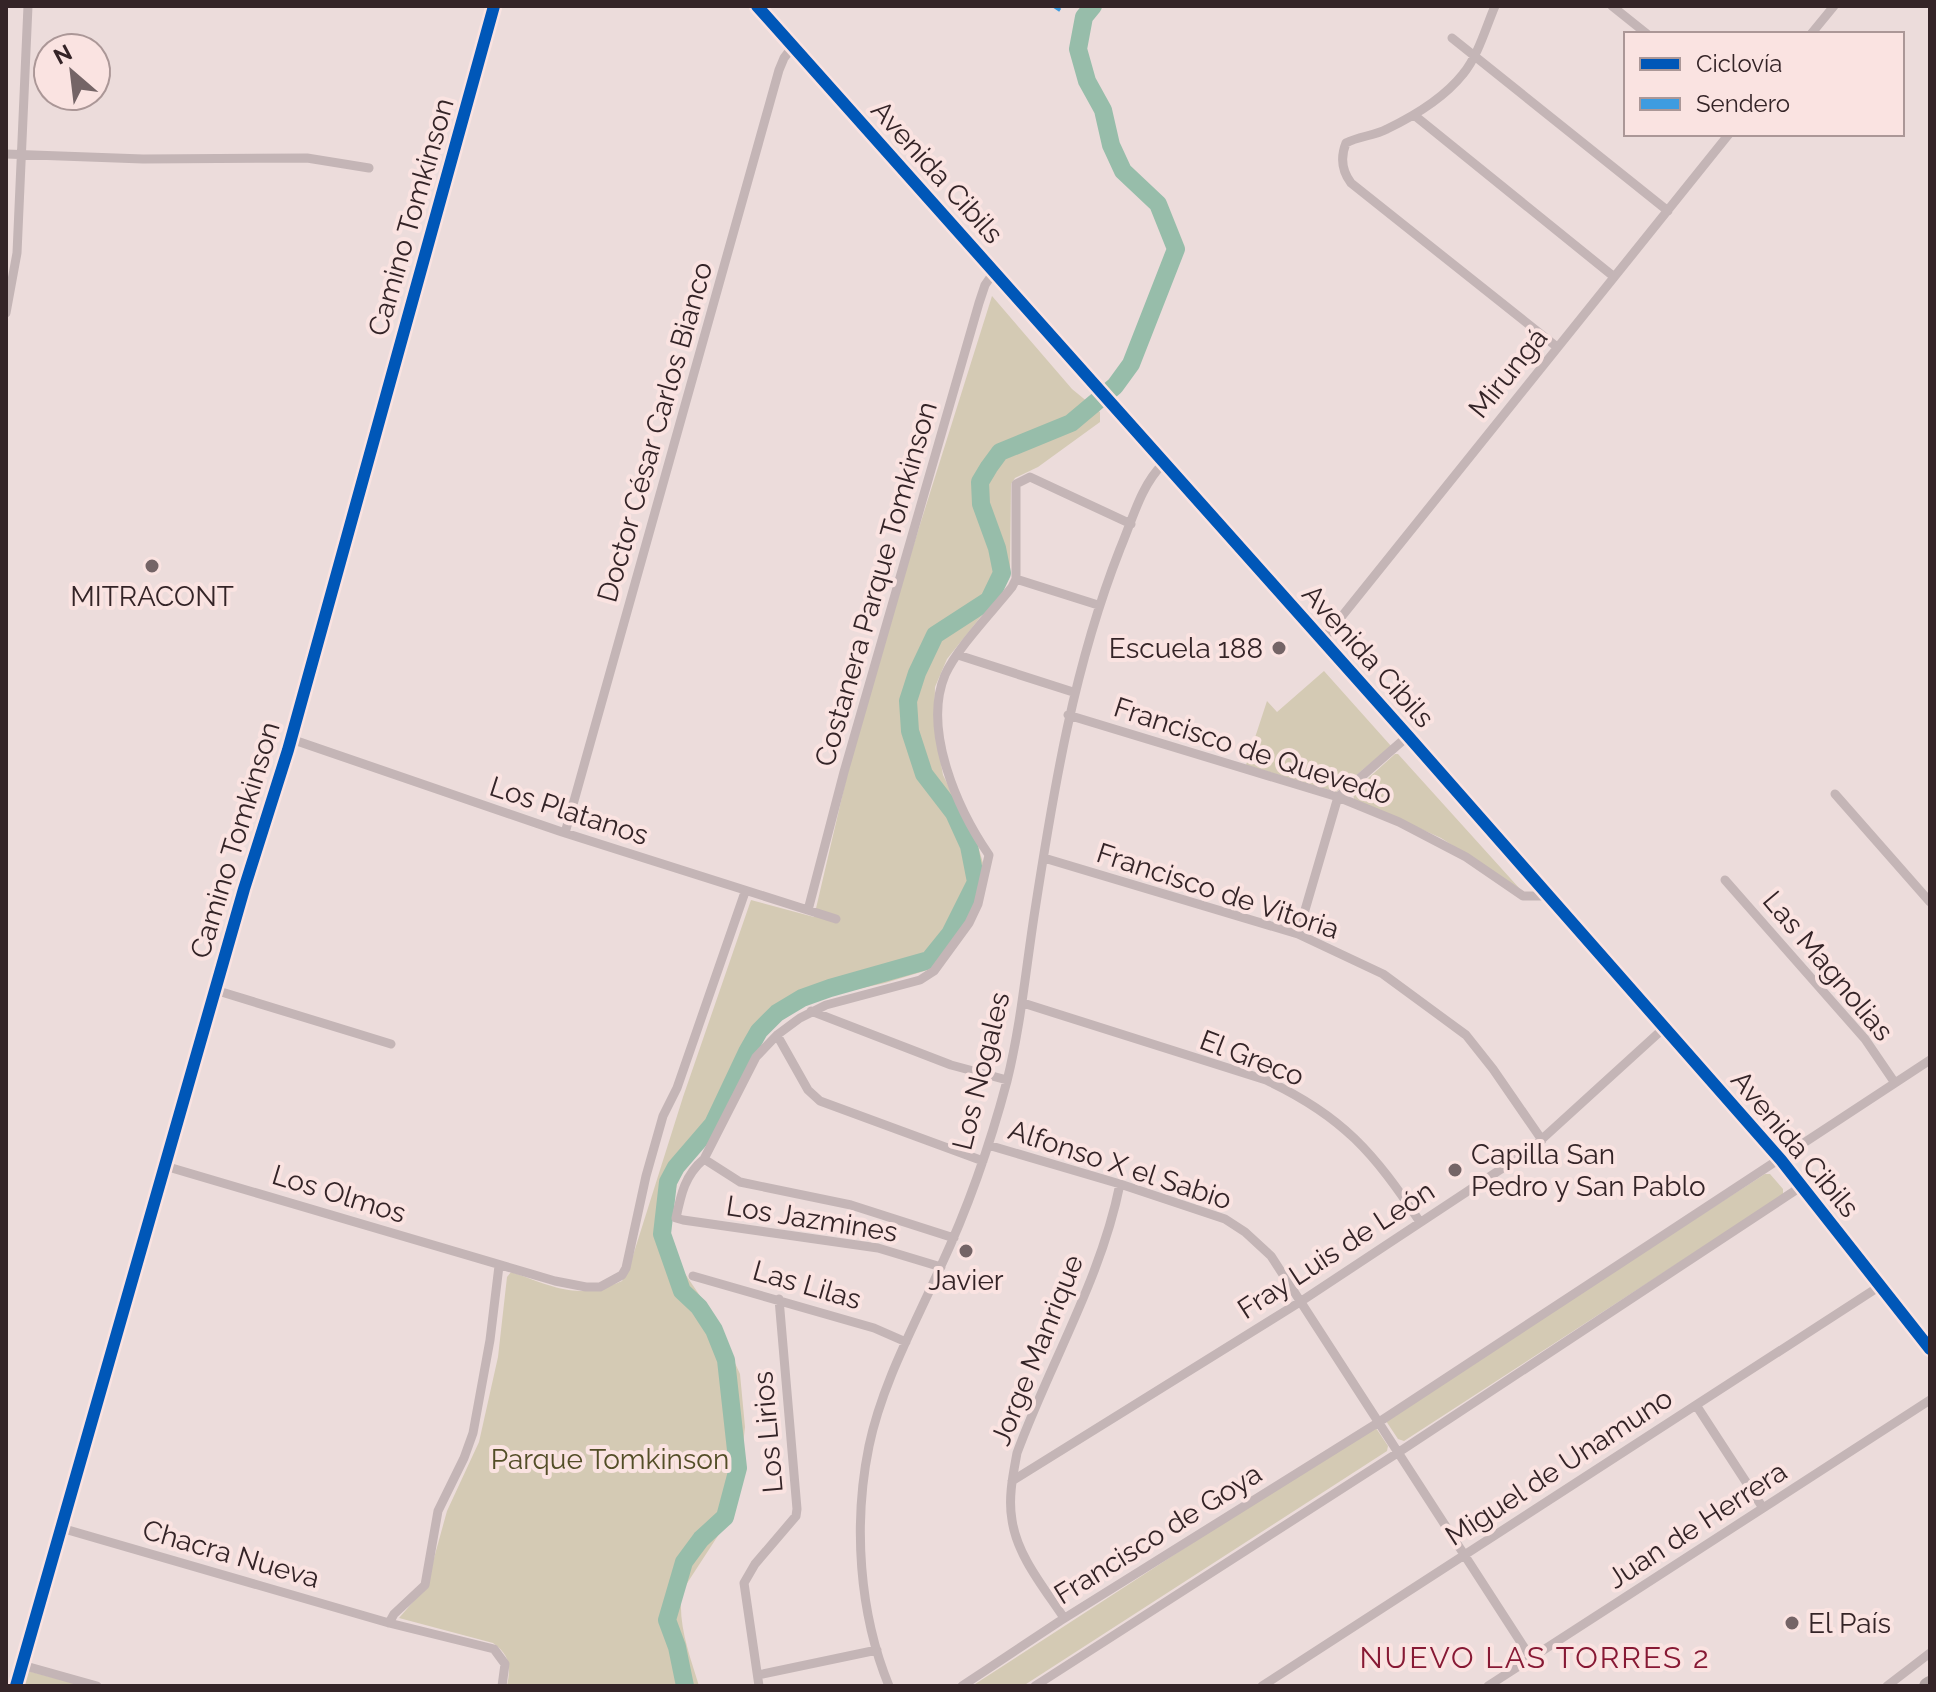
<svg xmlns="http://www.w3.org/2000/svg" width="1936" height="1692" viewBox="0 0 1936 1692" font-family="Raleway,sans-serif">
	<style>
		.green { fill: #d4cab4 }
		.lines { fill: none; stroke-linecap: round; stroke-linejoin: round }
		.river { stroke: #97bdaa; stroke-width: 18 }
		.minor { stroke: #c4b5b6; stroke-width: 9 }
		.tertiary { stroke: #c4b5b6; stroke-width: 11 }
		.trunk { stroke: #b3a5a5; stroke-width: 16 }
		.quiet { stroke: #3e9ce0; stroke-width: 10; stroke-dasharray: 20 10; stroke-linecap: butt }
		.cycleway-casing { stroke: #fae3e1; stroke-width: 17 }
		.cycleway { stroke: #0057b8; stroke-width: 12 }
		.poi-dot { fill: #746466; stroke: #fae3e1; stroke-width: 3 }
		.labels { text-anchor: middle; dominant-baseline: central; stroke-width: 8; stroke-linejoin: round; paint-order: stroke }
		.street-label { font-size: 28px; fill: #342427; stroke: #fae3e1 }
		.poi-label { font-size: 28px; fill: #342427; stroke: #fae3e1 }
		.park-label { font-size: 28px; fill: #534e27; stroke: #fae3e1 }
		.neighbourhood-label { font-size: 30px; letter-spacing: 2px; fill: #871934; stroke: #fae3e1 }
	</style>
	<rect width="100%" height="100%" fill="#ecdcdb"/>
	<!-- green -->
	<path class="green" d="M992 296 1072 389 1100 412V422L1038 467 1015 478 1011 484 1010 574 1002 590 947 659 935 687 934 725 943 775 977 843 983 863 975 905 952 941 931 969 885 983 831 995 777 1018 761 1036 710 1139 678 1178 669 1225 675 1259 713 1315 740 1374 745 1427 736 1508 682 1591C677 1623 690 1656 699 1686H507C511 1666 510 1655 493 1643L399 1618 426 1587 447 1511 479 1442 498 1357 507 1277 511 1272C555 1287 577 1301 622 1281L630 1265 683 1097 751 900 814 917 852 754 895 604Z
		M1324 671 1391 746 1336 792 1246 765 1267 701 1277 712Z
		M1395 754H1398L1520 889 1441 838 1354 799 1353 792Z
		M1765 1174H1770L1783 1189V1195L1404 1441 1398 1439 1386 1421 1399 1409Z
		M1371 1427 1376 1428 1388 1446 1387 1451 1023 1686H972Z
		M28 1671 84 1686H21L25 1673Z"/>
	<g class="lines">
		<!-- river -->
		<path class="river" d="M685 1686 677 1647 667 1620 684 1562 701 1539 725 1517 738 1468 726 1360 714 1330 699 1307 682 1291 662 1234 668 1182 676 1167 713 1124 747 1052 759 1031 777 1013 802 998 830 988 929 960 950 934 976 882 969 846 954 813 924 774 910 731 908 701 917 673 935 635 989 600 1002 573 997 548 981 504 980 482 989 467 1000 452 1071 423 1115 386 1131 364 1176 249 1158 204 1123 171 1111 145 1103 110 1087 81 1078 49 1084 17 1093 6"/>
		<!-- minor -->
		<path class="minor" d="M1495 6C1486 27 1478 56 1463 74 1444 98 1414 116 1387 129 1374 136 1359 136 1346 143 1340 158 1342 171 1351 183L1557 347
			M1612 6 1647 34
			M1811 34 1834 6
			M1452 38 1668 211
			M1414 115 1613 276
			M6 154 143 159 307 158 369 168
			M6 313 17 253 28 6
			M1016 579 1098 605
			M1322 641 1729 134
			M958 655 1073 692
			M1068 715 1338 797 1399 822 1466 857 1523 896H1548
			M291 739 562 832 836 919
			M1835 794 1930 902
			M565 833 779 70 784 58 793 46
			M1044 858 1298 934 1383 974 1466 1035 1493 1069 1542 1140
			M1725 880 1865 1039 1895 1083
			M808 910 844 772 979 303 985 285 994 272
			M1298 934 1338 797 1408 736
			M215 990 391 1044
			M1023 1003 1266 1080C1343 1116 1374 1153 1420 1222
			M811 1011 951 1065 1007 1080
			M777 1035 808 1090 820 1101 983 1161
			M988 1145 1120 1184 1225 1219 1245 1232 1271 1256 1531 1658
			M704 1159 740 1182 851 1205 954 1238
			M165 1166 555 1281 586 1287H600L622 1275 626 1268 646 1176 663 1116 677 1088 745 892
			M941 1267 878 1248 683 1220 676 1218C681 1194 685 1175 704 1159L756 1057 777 1035 800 1018 826 1005 920 980 934 971 969 923 978 904 989 855C958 810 922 730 945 675 957 648 993 611 1012 587L1016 579V484L1030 477 1131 524
			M693 1276 874 1328 906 1342
			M1696 1405 1763 1508
			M1012 1481 1300 1302 1530 1150 1664 1028
			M61 1528 389 1623 494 1649 505 1664 502 1686
			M1064 1618C1045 1589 1017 1556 1012 1520 1008 1498 1013 1475 1017 1453 1050 1363 1101 1279 1120 1184
			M389 1623 394 1614 425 1585 438 1511 464 1458 473 1433 490 1340 499 1266
			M22 1665 97 1686
			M758 1675 877 1650
			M759 1686 744 1583 755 1564 796 1516 797 1509 779 1299
			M889 1686C859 1613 853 1524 869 1446 882 1384 914 1326 940 1268 968 1208 990 1145 1007 1081 1021 1025 1026 967 1035 910 1054 787 1074 666 1120 549 1132 521 1141 485 1163 464
			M962 1686 1060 1621 1379 1422 1930 1060
			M1035 1686 1399 1452 1802 1186
			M1262 1686 1880 1286
			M1488 1686 1930 1400
			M1887 1686 1930 1653"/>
		<!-- tertiary -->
		<path class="tertiary" d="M757 6 1408 736 1781 1160 1930 1349
			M16 1686 244 889 288 750 494 6"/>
		<!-- trunk -->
		<path class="trunk" d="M1927 1686 1930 1684"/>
		<!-- quiet -->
		<path class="quiet" d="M1055 9 1057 6"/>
		<!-- cycleway casing -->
		<g class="cycleway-casing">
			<path id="cycleway" d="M757 6 1408 736 1781 1160 1930 1349
				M16 1686 244 889 288 750 494 6"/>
		</g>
		<!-- cycleway -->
		<use href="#cycleway" class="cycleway"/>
	</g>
	<!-- markers -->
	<g class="poi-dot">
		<circle cx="152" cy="566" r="8"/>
		<circle cx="1279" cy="648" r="8"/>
		<circle cx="1455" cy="1170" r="8"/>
		<circle cx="966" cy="1251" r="8"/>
		<circle cx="1792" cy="1623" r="8"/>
	</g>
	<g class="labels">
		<!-- street labels -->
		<g class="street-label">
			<text transform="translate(937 172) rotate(48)">Avenida Cibils</text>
			<text transform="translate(411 217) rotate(-74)">Camino Tomkinson</text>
			<text transform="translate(1508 373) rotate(-51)">Mirungá</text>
			<text transform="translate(655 432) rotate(-74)">Doctor César Carlos Bianco</text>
			<text transform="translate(876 584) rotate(-74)">Costanera Parque Tomkinson</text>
			<text transform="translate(1368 656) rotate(48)">Avenida Cibils</text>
			<text transform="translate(1253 751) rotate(18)">Francisco de Quevedo</text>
			<text transform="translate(569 811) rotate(18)">Los Platanos</text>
			<text transform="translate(235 840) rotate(-73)">Camino Tomkinson</text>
			<text transform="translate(1218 891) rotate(18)">Francisco de Vitoria</text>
			<text transform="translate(1828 966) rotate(50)">Las Magnolias</text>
			<text transform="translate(1252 1058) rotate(21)">El Greco</text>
			<text transform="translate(981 1071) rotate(-76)">Los Nogales</text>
			<text transform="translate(1795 1144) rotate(50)">Avenida Cibils</text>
			<text transform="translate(1120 1165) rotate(18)">Alfonso X el Sabio</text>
			<text transform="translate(339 1194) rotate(17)">Los Olmos</text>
			<text transform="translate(812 1219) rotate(9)">Los Jazmines</text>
			<text transform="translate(1336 1250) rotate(-33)">Fray Luis de León</text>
			<text transform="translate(807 1285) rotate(16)">Las Lilas</text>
			<text transform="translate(1037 1350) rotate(-68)">Jorge Manrique</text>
			<text transform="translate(768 1432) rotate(-95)">Los Lirios</text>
			<text transform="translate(1559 1467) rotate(-33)">Miguel de Unamuno</text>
			<text transform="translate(1697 1525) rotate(-33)">Juan de Herrera</text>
			<text transform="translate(1158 1534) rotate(-32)">Francisco de Goya</text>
			<text transform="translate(231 1554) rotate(16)">Chacra Nueva</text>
		</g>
		<!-- poi labels -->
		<g class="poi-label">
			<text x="152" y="596">MITRACONT</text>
			<text x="1263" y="648" text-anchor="end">Escuela 188</text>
			<text x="1471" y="1154" text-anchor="start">Capilla San<tspan x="1471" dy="32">Pedro y San Pablo</tspan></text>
			<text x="966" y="1280">Javier</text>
			<text x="1808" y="1623" text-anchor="start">El País</text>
		</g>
		<!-- park labels -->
		<g class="park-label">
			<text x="610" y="1459">Parque Tomkinson</text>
		</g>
		<!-- neighbourhood labels -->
		<g class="neighbourhood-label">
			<text x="1535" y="1657">NUEVO LAS TORRES 2</text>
		</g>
	</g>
	<!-- border -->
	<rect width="1936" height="1692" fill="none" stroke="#342427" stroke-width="16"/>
	<!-- legend -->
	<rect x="1624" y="32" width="280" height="104" fill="#fae3e1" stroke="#ab9797" stroke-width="2"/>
	<rect x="1640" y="58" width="40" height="12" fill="#0057b8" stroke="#ab9797" stroke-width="2"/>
	<text x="1696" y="72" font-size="24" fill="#342427">Ciclovía</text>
	<rect x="1640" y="98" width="40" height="12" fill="#3e9ce0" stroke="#ab9797" stroke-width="2"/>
	<text x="1696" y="112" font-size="24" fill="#342427">Sendero</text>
	<!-- north arrow -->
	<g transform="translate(72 72) rotate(332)"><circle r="38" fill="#fae3e1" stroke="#ab9797" stroke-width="2"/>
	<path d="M0-6L14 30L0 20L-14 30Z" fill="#746466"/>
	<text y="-12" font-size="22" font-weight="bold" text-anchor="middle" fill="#342427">N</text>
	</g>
</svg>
